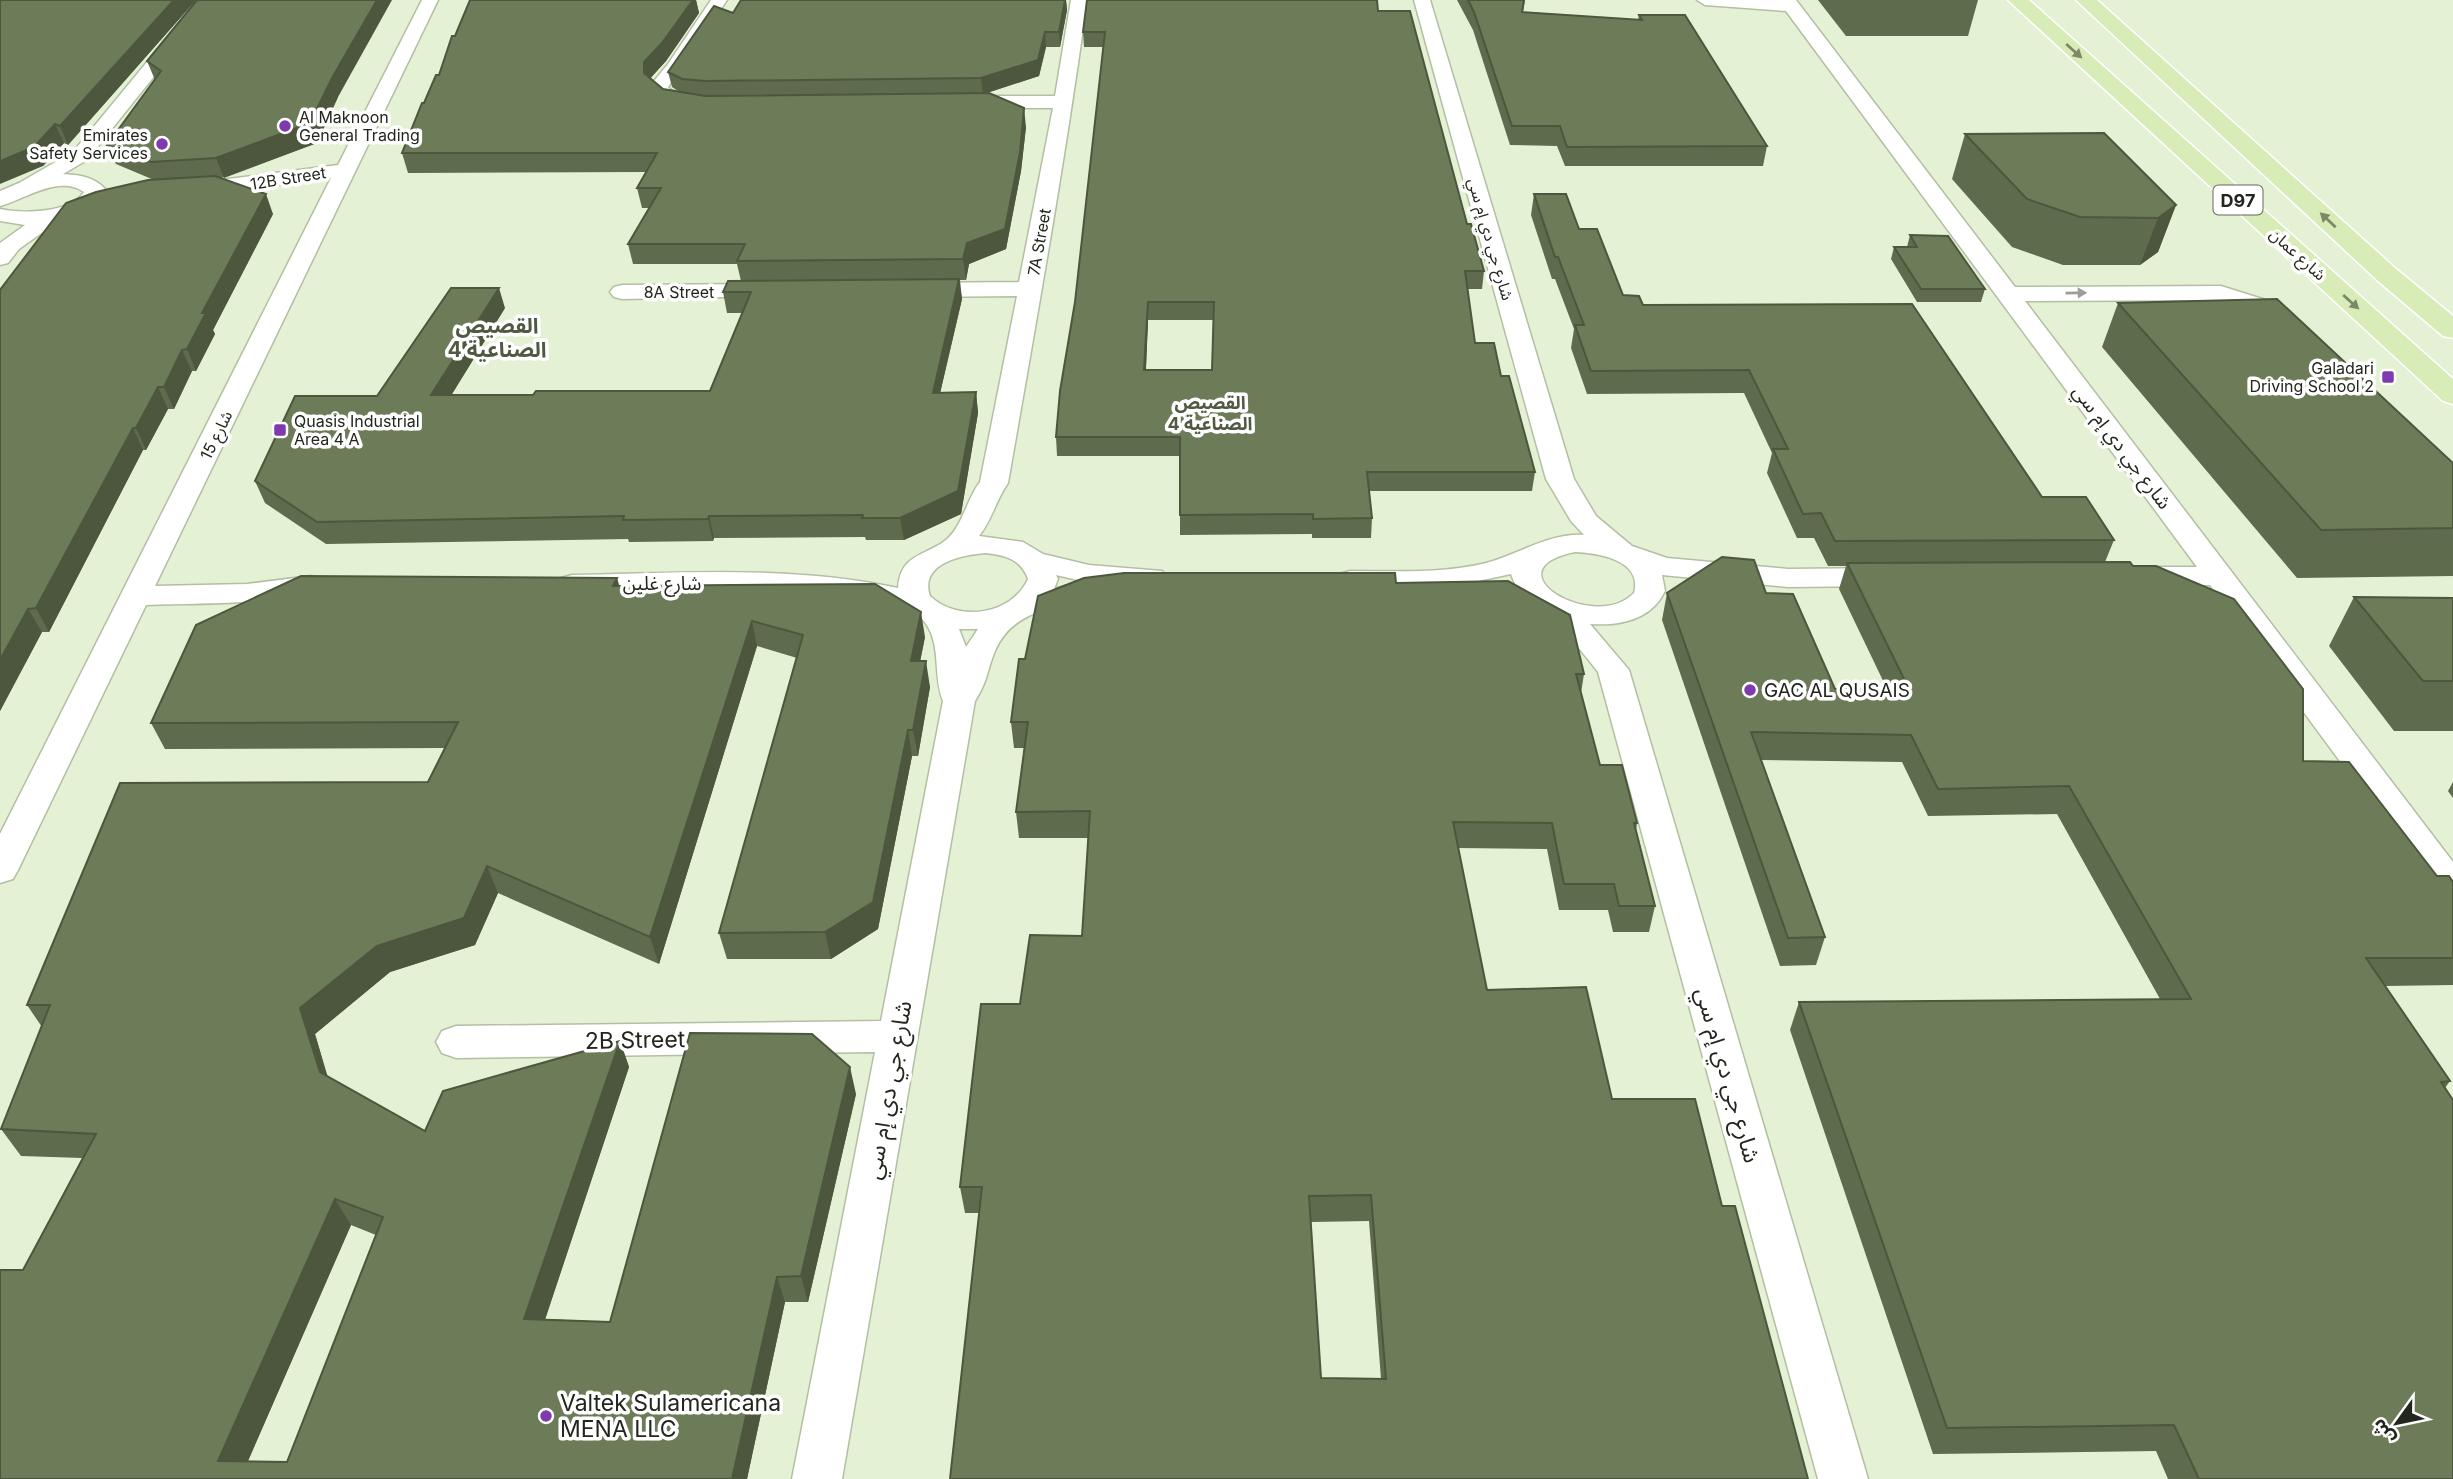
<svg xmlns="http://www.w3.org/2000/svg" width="2453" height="1479" viewBox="0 0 2453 1479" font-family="Inter,'Noto Sans Arabic',sans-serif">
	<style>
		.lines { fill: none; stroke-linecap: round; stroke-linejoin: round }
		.minor-casing { stroke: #b3bfa3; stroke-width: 3 }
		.primary-casing { stroke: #fff; stroke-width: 3 }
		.minor { fill: #fff; fill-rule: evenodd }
		.primary { fill: #d7ecb6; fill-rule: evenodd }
		.wall { fill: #5e6b4c; fill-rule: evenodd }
		.shaded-wall { fill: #4c573e }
		.building { fill: #6d7c58; stroke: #4c573e; stroke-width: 2; fill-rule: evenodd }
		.oneway { fill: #7c8969 }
		.oneway2 { fill: #9c9d99 }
		.poi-dot { fill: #7f3bae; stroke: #fff; stroke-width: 2.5 }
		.labels { text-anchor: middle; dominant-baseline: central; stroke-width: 7; stroke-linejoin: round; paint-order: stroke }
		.far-poi-label { font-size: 16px; fill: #22261c; stroke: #fff; text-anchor: start }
		.far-street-label { font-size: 16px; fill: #22261c; stroke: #fff }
		.shield { fill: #fff; stroke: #646760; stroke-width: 2 }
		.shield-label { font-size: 18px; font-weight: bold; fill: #22261c }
		.far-neighbourhood-label { font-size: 18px; font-weight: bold; fill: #505a42; stroke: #fff }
		.street-label { font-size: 19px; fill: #22261c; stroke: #fff }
		.poi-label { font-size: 19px; fill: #22261c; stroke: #fff; text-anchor: start }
		.far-district-label { font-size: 21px; font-weight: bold; fill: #505a42; stroke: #fff }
		.near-street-label { font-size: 23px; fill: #22261c; stroke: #fff }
		.near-poi-label { font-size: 23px; fill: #22261c; stroke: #fff; text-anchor: start }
	</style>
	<rect width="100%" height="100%" fill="#e5f1d4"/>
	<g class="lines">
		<!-- minor casing -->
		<g class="minor-casing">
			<path id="minor" d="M198 0H215L87 160 63 174C80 175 95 177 106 190L98 205 60 220 19 249 8 263 0 265V243L25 225 0 221V209C22 214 71 213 84 192 58 174 24 200 0 206V191L19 183 73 152Z
				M422 0H438L155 586 247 584 311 576 322 579 326 585 322 591C265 605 204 603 146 605L18 870 13 879 0 883V834L331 178 196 195 189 193 185 189 189 185 196 183 338 165Z
				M711 0H727L668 87C677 98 694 95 703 105L693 111C677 107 653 104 650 86L668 64Z
				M1071 0H1087C1065 162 1036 322 1008 483 996 500 992 520 979 536L1023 542 1043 554 1089 565 1162 571 1167 577 1162 583C1129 591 1089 583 1056 575L1058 579 1054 589 1080 582 1091 585 1095 591 1091 597C1053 608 1012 611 995 651 987 670 988 681 975 701L842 1479H792L875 1052 456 1058 442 1053 436 1042 442 1031 456 1026 881 1021 943 701C932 675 943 641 922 619 885 579 633 592 572 593L561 590 557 584 561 578 572 575C680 573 791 565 898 588 900 556 922 556 942 543 962 530 966 500 980 482L1017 296 917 297 909 295 905 290 909 285 917 283 1019 282 1053 108H964L954 102 964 96H1055ZM985 553C1005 555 1021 559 1028 579 1012 615 958 623 930 596 919 563 962 555 985 553ZM959 629H978L966 647Z
				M1414 0H1430L1574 479 1596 516 1632 546 1667 558 1788 569 1887 568 1897 571 1902 577 1897 583 1887 586 1788 587 1662 575 1665 591C1651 620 1620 626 1590 624L1629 670 1868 1479H1818L1598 672C1590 662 1582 651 1573 642 1554 622 1518 599 1511 574L1445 588 1350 589 1339 586 1335 580 1339 574 1350 571C1395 571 1442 574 1486 563 1519 554 1549 533 1584 535L1571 521 1546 479ZM1575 552C1598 553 1643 560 1634 593 1594 634 1487 570 1575 552Z
				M1697 0H1796L2015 287 2221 286 2272 302 2298 326 2295 331 2286 333 2277 331 2256 312 2219 300 2025 301 2453 862V901L2440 897 2210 585H2134L2124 582 2119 576 2124 570 2134 567H2197L1786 11 1705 5Z
				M769 284 777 286 781 291 777 296 622 299 614 297 610 292 614 287 622 285Z"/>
		</g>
		<!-- primary casing -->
		<g class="primary-casing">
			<path id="primary" d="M2008 0H2029L2453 379V404L2443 401Z
				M2076 0H2097L2395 268 2453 316V338L2443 336 2377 280Z"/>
		</g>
		<!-- minor -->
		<use href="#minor" class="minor"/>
		<!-- primary -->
		<use href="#primary" class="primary"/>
	</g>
	<!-- wall -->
	<path class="wall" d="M0 0H196L68 145 64 143 43 166Z
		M470 0H696L699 13 666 61 650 78 663 89 678 91 672 87 668 72 733 13 741 0H1066L1067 10 1060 47H1046L1039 76 987 93 1026 127 1021 171 1006 249 969 264 966 280H960L962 299 940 393 976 392 978 413 961 514 904 540H866L865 537 714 538 713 541 629 542 628 539 326 544 265 503 255 481 377 396 505 308 451 395H533L710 391 742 313H727L723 292 741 281 737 264H633L628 244 649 208H642L637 188 646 172 408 173 402 153 424 103 439 75Z
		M1457 0H1525L1523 12 1638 20 1639 15 1767 146 1763 166H1565L1557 146 1510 145 1473 30Z
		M1818 0H1978L1968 36H1846Z
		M1378 11 1467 224 1484 271 1482 289H1467L1475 343 1501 376 1535 472 1532 491H1369L1372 518 1371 538H1312V534L1180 535V456H1057L1056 437 1075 302 1103 47H1084L1083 32ZM1148 320H1213L1212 370H1146Z
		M147 61 338 97 317 143 221 178 273 214 213 330 215 334 196 371H192L174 409H168L146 450H143L49 632H42L0 711V290L154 180 116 164 107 145 155 80Z
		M1965 134 2176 205 2158 252 2140 265H2063L2012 247 1952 179Z
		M1534 194 1579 229 1623 295 2042 497 2114 540 2105 562 2133 566 2303 761 2437 876 2453 882V985L2385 986 2450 1081 2445 1088 2453 1479H2168L2156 1451 1933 1454 1790 1030 1799 1002 2160 999 2057 814 1928 816 1902 762 1761 760 1825 937 1816 965 1780 966 1662 620 1667 593H1766L1835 689H1887L1839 589 1846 566H1828L1814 538H1797L1767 473 1772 453 1744 393 1587 394 1571 348 1574 329 1555 279H1552L1531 215Z
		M1910 235 1985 289 1981 302H1917L1891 259 1894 247H1907Z
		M2118 303 2453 463V576L2297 578 2102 347Z
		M617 578 619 586 925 637 920 661 930 687 918 756H912L878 929 831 959H727L719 933 797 658 757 646 659 964 498 893 475 945 390 972 315 1034 327 1076 425 1131 620 1041 629 1067 545 1319 610 1322 856 1094 808 1302H785L747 1479H0L23 1270 82 1158 21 1156 1 1129 42 1027 27 1005 428 782 445 748 165 749 151 723ZM351 1225 376 1235 287 1462 248 1461Z
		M1396 583 1584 674 1581 693 1600 765 1637 823 1636 831 1655 906 1649 932H1613L1608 910H1559L1547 849 1458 848 1487 990 1612 1099 1722 1206 1808 1479H950L979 1213H965L960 1187 1020 1004 1082 936 1088 838H1019L1016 812 1024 748H1014L1011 722 1025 659ZM1369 1221 1381 1379 1321 1378 1311 1222Z
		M2354 597 2453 598V731H2394L2329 646Z
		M2453 782V798L2448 791Z"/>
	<!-- shaded-wall -->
	<path class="shaded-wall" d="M174 0H196L68 145 60 126Z
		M377 0H392L338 97 317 143 224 178 216 158 332 78Z
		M693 0H696L699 13 666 61 648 81 644 73V62Z
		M1065 0H1066L1067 10 1060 47 1059 32Z
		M1045 32 1046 47 1039 76 983 94 981 78Z
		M1024 108 1026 127 1021 171 1006 249 969 264 966 280 963 259 967 243Z
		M55 124 64 143 43 166 0 184V161Z
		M266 194 273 214 213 330 215 334 196 371 187 349 202 313Z
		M2176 205 2158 252 2140 265 2158 218Z
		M959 279 962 299 935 415 933 393Z
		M499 288 505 308 438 417 431 395Z
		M1148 302V320L1145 389 1144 370Z
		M182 350 192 371 174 409 164 387Z
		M158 387 168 409 146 450 136 428Z
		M976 392 978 413 961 514 904 540 900 518Z
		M133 428 143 450 49 632 36 608Z
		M709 516 714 538 713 541 708 519Z
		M617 578 624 603 613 586Z
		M28 609 42 632 0 711V660Z
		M921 612 925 637 915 687 911 661Z
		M752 621 757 646 659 964 650 937Z
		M926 661 930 687 918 756 913 730Z
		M908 730 912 756 878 929 831 959 825 932Z
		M487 866 498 893 475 945 390 972 315 1034 334 1098 320 1072 300 1008 377 946Z
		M620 1041 629 1067 537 1344 524 1319Z
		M850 1067 856 1094 808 1302 801 1276Z
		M335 1199 351 1225 240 1479 218 1461Z
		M777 1277 785 1302 747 1479H732Z"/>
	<!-- building -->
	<path class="building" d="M0 0H174L60 126 55 124 34 147 0 161Z
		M197 0H377L332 78 310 123 216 158 151 162 107 145 161 71 147 61Z
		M470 0H693L662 43 644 62V73L663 89 705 96 989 93 1024 108 1020 152 1005 229 967 243 963 259 737 261 745 244H628L661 188H637L657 153H402L422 103H424L436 75H439L452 36H455Z
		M741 0H1065L1059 32H1045L1038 60 981 78 706 81 682 79 668 72 714 6 733 13Z
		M1087 0H1377L1378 11H1410L1467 224H1471L1484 271H1465L1475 343H1494L1501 376H1509L1535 472H1367L1372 518 1313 519V514L1180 515V437H1056L1060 391 1075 302 1105 32H1083ZM1148 302H1214L1212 370H1144Z
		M1468 0H1524L1522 12 1642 20 1639 15H1685L1767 146 1567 147 1560 126H1512L1474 12Z
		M2104 133 2176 205 2158 218 2080 217 2027 199 1965 134Z
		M215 176 266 194 202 313H206L187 349 182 350 164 387H158L136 428H133L36 608 28 609 0 660V290L66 203 96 192 148 180Z
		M1534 194H1566L1579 229H1597L1623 295 1639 296 1643 305 1912 304 2042 497H2086L2114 540 1835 541 1821 513 1803 514 1773 449H1788L1749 370 1591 371 1575 325H1584L1558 257H1555Z
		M1910 235 1948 236 1985 289H1921L1894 247H1917Z
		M959 279 933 393 976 392 958 491 900 518H862L863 515 709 516 708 519 623 520 624 516 317 522 255 481 295 396H377L451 288H499L431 395H533L536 391H710L751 292H723L728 281Z
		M2277 299 2453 463V528L2321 530 2118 303Z
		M1722 557 1754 560 1766 593 1793 594 1835 689H1909L1847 563 2130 562 2133 566H2156L2234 599 2303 689V761L2349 762 2437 876H2449L2453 882V958H2366L2450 1081 2441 1082 2453 1100V1479H2199L2174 1425 1947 1428 1799 1002 2191 999 2069 786 1938 789 1911 735 1751 732 1825 937 1788 938 1667 593Z
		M1124 573H1395L1396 583 1508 581 1570 615 1584 674H1576L1600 765H1622L1637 823H1634L1655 906H1619L1614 884H1564L1552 823 1453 822 1487 990 1586 987 1612 1099H1695L1722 1206H1735L1808 1479H950L982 1187H960L981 1004H1020L1030 935 1082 936 1090 811 1016 812 1028 722H1011L1019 659H1025L1038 596 1084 578ZM1371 1195 1386 1379 1321 1378 1309 1196Z
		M301 576 617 578 613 586 875 584 921 612 911 661H926L913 730H908L873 902 825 932 719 933 803 635 752 621 650 937 487 866 464 918 377 946 300 1008 320 1072 425 1131 443 1091 620 1041 524 1319 610 1322 690 1033 812 1034 850 1067 801 1276 777 1277 732 1479H0V1270H23L96 1134 1 1129 50 1005H27L120 783 428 782 458 722 151 723 196 625ZM335 1199 383 1217 287 1462 218 1461Z
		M2354 597 2453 598V681H2423Z"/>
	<!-- one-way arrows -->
	<defs><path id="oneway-solid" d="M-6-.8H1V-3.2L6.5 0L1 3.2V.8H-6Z" transform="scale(1.75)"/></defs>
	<g class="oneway">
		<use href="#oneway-solid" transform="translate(2074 51) rotate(42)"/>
		<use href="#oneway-solid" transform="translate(2328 220) rotate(-137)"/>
		<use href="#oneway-solid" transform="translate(2351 302) rotate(42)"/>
	</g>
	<use class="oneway2" href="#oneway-solid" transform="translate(2076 293) rotate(-1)"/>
	<!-- markers -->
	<g class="poi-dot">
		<circle cx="285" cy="126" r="7"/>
		<circle cx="162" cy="144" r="7"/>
		<rect x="2381" y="370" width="14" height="14" rx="3.5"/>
		<rect x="273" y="423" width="14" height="14" rx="3.5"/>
		<circle cx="1750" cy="690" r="7"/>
		<circle cx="546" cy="1416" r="7"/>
	</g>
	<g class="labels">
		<!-- far-poi labels -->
		<g class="far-poi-label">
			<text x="299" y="117">Al Maknoon<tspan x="299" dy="18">General Trading</tspan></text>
			<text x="148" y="135" text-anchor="end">Emirates<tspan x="148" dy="18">Safety Services</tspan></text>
			<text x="2374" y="368" text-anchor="end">Galadari<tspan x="2374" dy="18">Driving School 2</tspan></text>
			<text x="294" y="421">Quasis Industrial<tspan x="294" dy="18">Area 4 A</tspan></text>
		</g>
		<!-- far-street labels -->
		<g class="far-street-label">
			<text transform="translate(288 178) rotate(-9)">12B Street</text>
			<text transform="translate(1491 239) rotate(74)">شارع جي دي إم سي</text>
			<text transform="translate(1039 242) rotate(-80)">7A Street</text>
			<text transform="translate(2298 254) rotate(42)">شارع عمان</text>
			<text x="679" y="292">8A Street</text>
			<text transform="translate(216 435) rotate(-64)">شارع 15</text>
		</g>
		<!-- shield labels -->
		<rect class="shield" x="2213.5" y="185.5" width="49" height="29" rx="5"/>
		<g class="shield-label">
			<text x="2238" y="200">D97</text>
		</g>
		<!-- far-neighbourhood labels -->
		<g class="far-neighbourhood-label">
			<text x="1210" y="402">القصيص<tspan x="1210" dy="21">الصناعية 4</tspan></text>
		</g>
		<!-- street labels -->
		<g class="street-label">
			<text transform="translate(2122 447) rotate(53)">شارع جي دي إم سي</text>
			<text x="662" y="583">شارع غلين</text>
		</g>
		<!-- poi labels -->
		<g class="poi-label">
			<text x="1764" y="690">GAC AL QUSAIS</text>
		</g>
		<!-- far-district labels -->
		<g class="far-district-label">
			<text x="497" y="325">القصيص<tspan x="497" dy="24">الصناعية 4</tspan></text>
		</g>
		<!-- near-street labels -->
		<g class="near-street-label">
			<text transform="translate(635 1040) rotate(-1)">2B Street</text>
			<text transform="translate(1728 1075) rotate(74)">شارع جي دي إم سي</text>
			<text transform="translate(888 1090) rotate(-80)">شارع جي دي إم سي</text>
		</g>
		<!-- near-poi labels -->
		<g class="near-poi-label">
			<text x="560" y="1403">Valtek Sulamericana<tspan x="560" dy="26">MENA LLC</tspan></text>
		</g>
	</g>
	<!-- north arrow -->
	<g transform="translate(2397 1423) rotate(237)" stroke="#ffffff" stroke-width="5" paint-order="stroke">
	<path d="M0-5L12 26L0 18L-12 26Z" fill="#22261c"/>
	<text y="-10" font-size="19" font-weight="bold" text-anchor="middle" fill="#22261c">ش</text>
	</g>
</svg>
